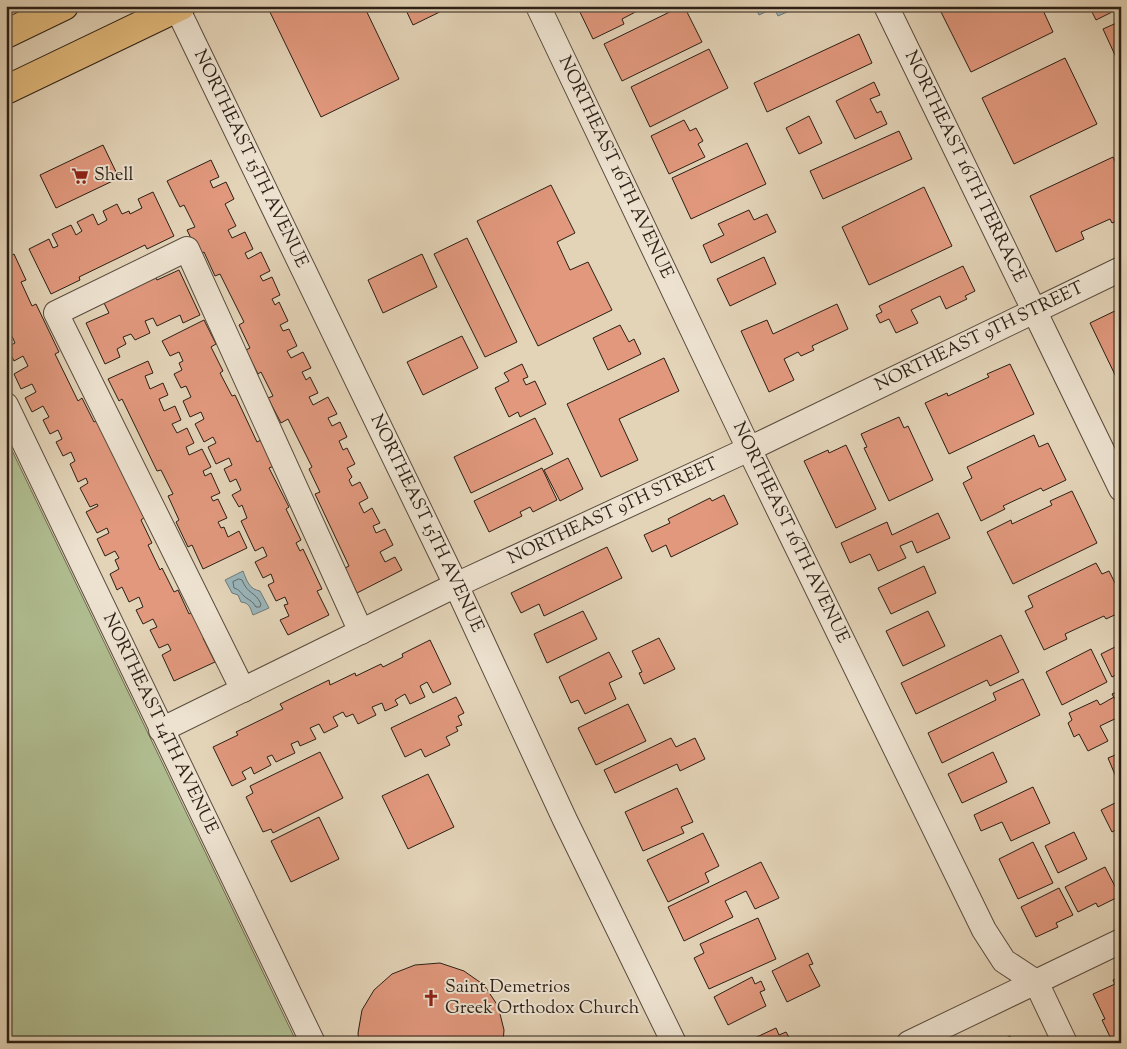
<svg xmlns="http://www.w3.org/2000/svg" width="1127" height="1049" viewBox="0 0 1127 1049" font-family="'Sorts Mill Goudy',serif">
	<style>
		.green { fill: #b0bd90; stroke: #6e6e52 }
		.water { fill: #9ab5ba; stroke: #6e7978 }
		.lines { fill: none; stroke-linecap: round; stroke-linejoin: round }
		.shore { stroke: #626a68; stroke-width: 1 }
		.building { fill: #e1987d; stroke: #2b1f15 }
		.minor-casing { stroke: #594c3e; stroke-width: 26 }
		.major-casing { stroke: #2b1f15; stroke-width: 30 }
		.minor { stroke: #ede2d0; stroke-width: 24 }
		.major { stroke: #e2ba7c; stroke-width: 28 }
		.labels { text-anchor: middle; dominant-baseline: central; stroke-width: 4; stroke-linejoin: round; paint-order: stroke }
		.street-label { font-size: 18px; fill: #2b1f15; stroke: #ede2d0 }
		.poi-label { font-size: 18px; fill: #2b1f15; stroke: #ede2d0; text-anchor: start }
	</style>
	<rect width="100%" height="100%" fill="#e3d3b7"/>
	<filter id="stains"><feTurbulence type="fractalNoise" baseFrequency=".004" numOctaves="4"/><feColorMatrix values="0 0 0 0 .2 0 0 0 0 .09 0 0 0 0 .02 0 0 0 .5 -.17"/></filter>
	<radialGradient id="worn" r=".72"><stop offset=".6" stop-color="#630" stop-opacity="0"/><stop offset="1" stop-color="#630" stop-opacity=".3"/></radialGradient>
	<!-- green -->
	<path class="green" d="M6 438 297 1043H6Z"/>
	<!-- water -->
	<path class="water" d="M755 6H795L796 8 778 16 774 8 759 15Z
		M243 571C247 581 249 589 260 591L269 608 253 615C250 608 250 603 241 602L238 595 232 593 225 580Z"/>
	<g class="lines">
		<!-- shore -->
		<path class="shore" d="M239 579 242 580C248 595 255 591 261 604L260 607H256C252 600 248 600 244 596 240 592 240 590 234 588L233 582Z"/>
	</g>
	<!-- building -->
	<path class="building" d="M267 6H364L399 79 321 117Z
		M404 6H452L413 25Z
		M577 6H647L622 19 624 24 593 39Z
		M682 6H684L702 42 622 81 604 44Z
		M943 6H1041L1053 32 971 72 939 8Z
		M1089 6H1117L1118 9 1096 20Z
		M1121 21V65L1120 66 1103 29Z
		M859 34 872 63 767 112 754 83Z
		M709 49 728 88 650 127 631 87Z
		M1065 58 1097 124 1014 164 982 98Z
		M874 82 880 95 870 99 877 113 881 111 887 124 855 139 836 101Z
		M809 116 822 143 799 154 786 128Z
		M684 120 690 131 696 128 703 141 698 144 705 157 669 174 651 136Z
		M899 131 912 159 823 199 810 171Z
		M747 143 766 184 691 219 672 178Z
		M103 145 119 178 56 208 40 175Z
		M1113 157 1121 173V219L1112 223 1110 219 1081 232 1084 239 1056 252 1030 196Z
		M211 160 219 177 210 181 213 188 226 182 234 199 225 204 236 226 228 230 232 238 245 232 253 249 245 253 248 259 261 252 270 271 260 276 263 281 272 277 280 295 272 299 275 305 279 302 288 321 280 325 283 331 289 329 297 346 287 351 291 358 303 352 311 368 302 372 306 380 310 377 318 393 309 397 313 405 328 397 337 414 328 418 332 426 340 422 347 437 339 441 343 450 347 448 355 464 347 468 352 477 349 480 352 486 360 482 368 498 359 503 364 513 372 508 380 523 373 526 376 533 385 529 393 545 380 552 385 562 395 557 402 570 357 593 345 568 349 566 315 494 320 492 309 469 312 467 288 419 281 423 268 398 273 396 261 372 258 374 246 350 250 348 239 325 244 322 220 274 215 276 204 252 199 255 187 230 195 227 184 205 180 207 167 181Z
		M551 185 575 233 557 242 570 270 588 262 612 310 538 346 477 221Z
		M924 187 952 246 869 285 842 227Z
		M153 192 174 236 147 249 145 245 79 277 80 280 51 294 29 249 49 239 53 248 58 246 52 234 71 225 76 235 82 231 77 222 93 214 98 225 107 220 103 211 117 204 122 214 129 211 130 214 142 208 138 199Z
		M749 210 754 220 767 214 776 232 711 263 703 245 724 235 718 224Z
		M467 238 517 342 485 357 434 254Z
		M14 254 26 280 21 282 32 306 36 304 59 352 55 354 78 401 82 398 94 422 98 420 145 517 141 520 152 543 148 545 160 570 162 568 174 592 178 590 189 614 194 611 206 636 203 638 215 662 174 681 162 655 171 650 168 644 159 648 150 630 157 627 153 619 143 624 136 610 143 607 139 597 129 602 122 587 117 590 110 574 119 569 115 560 119 558 115 551 105 556 97 539 109 533 107 528 97 533 86 512 98 506 97 504 90 507 80 488 88 483 86 478 78 482 70 464 75 461 71 452 63 456 56 442 62 439 58 430 50 434 43 420 49 417 43 406 32 412 25 398 36 392 32 384 21 389 14 374 28 366 23 356 14 361 7 347 15 343 11 334 6 336V258Z
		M422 254 437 287 383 313 368 280Z
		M764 257 776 284 730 306 717 279Z
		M963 266 975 291 965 296 967 299 946 309 940 296 911 310 918 323 896 333 889 319 880 323 876 315 882 312 879 306Z
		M179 270 200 315 183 323 180 315 157 326 153 318 145 321 150 333 135 340 131 334 123 337 126 344 117 349 120 357 105 364 86 323 109 313 104 303 127 292 125 287 154 274 157 280Z
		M837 304 848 329 812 346 814 350 801 356 798 352 784 359 794 380 769 392 741 331 767 320 773 334Z
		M1121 308V380L1118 381 1090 323Z
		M204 320 216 344 211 347 223 371 220 373 232 396 235 395 257 442 261 440 274 466 269 468 289 507 286 509 301 540 296 543 300 551 303 549 322 589 317 591 329 615 288 635 280 620 289 616 284 605 288 604 285 597 276 601 268 585 274 582 271 574 263 578 255 562 267 556 263 547 255 551 241 521 247 518 242 505 239 507 232 495 241 490 236 479 230 482 224 469 232 465 229 458 216 464 208 447 216 443 213 437 204 442 195 424 204 419 201 412 190 417 183 401 191 397 186 386 181 388 174 374 182 370 179 363 183 361 179 352 170 356 162 341Z
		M620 325 629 342 634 339 641 354 608 370 593 338Z
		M462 336 478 368 423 395 407 362Z
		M664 358 679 391 619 419 638 460 601 477 567 404Z
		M148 361 153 373 145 376 150 389 163 383 168 395 159 399 164 411 175 406 181 420 172 424 177 433 187 428 194 443 186 447 189 455 202 449 211 467 203 471 205 476 211 473 220 493 211 497 213 501 218 499 227 518 218 522 221 528 224 527 228 537 239 531 247 548 203 569 192 545 188 547 176 522 179 520 168 496 173 494 161 470 157 471 122 399 119 401 108 379Z
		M522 364 528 377 523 379 526 385 535 381 546 404 520 417 518 412 509 417 495 388 509 381 504 373Z
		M1010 364 1034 414 949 454 925 403 947 393 948 396 989 377 987 374Z
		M899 417 904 428 908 426 933 480 889 501 864 448 867 447 861 434Z
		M535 418 553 454 471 493 454 457Z
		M1034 435 1039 447 1048 443 1066 480 1043 491 1041 488 1003 506 1005 509 981 521 963 483 972 478 967 467Z
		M846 445 876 509 836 528 804 461 828 450 829 453Z
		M568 458 583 489 560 501 544 470Z
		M542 468 557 500 533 512 530 507 520 512 522 516 489 532 474 501Z
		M1072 491 1097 543 1013 584 987 532 1011 520 1012 524 1052 505 1050 501Z
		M724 495 738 524 671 557 666 545 652 552 644 535 670 523 668 519 710 498 712 501Z
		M938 513 950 538 917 553 912 541 900 546 906 558 878 571 870 554 850 563 841 543 887 522 892 535Z
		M607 547 622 578 544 616 539 604 521 613 511 593Z
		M1096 563 1102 574 1109 571 1121 595V612L1106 619 1104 616 1065 634 1067 639 1044 650 1025 611 1033 607 1028 596Z
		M924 566 936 593 891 614 878 588Z
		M583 611 597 639 547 663 534 634Z
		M928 611 945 646 903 666 886 631Z
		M1001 635 1019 672 990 686 987 680 916 714 901 683Z
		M659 638 675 669 644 684 639 673 642 672 632 651Z
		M430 640 451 684 433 693 427 682 420 686 425 697 410 704 405 694 395 700 398 705 385 711 382 703 372 707 376 715 358 724 353 714 346 717 343 712 333 717 338 726 324 733 319 724 310 728 316 739 300 746 298 741 291 744 295 753 276 762 272 755 267 757 271 765 254 774 251 767 242 772 246 779 232 786 213 747 238 735 236 732 283 709 280 704 329 680 330 685 355 673 356 676 381 664 383 667 403 657 402 654Z
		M1121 644V672L1112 677 1101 654Z
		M1091 649 1107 682 1062 705 1046 672Z
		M609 652 622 677 609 683 616 699 585 714 578 700 571 703 559 677Z
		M1023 679 1040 715 942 763 928 733 996 700 993 693Z
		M1121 690V710L1112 694Z
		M456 697 464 713 458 716 462 725 456 727 458 731 446 737 450 745 425 757 421 749 405 757 391 728Z
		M1114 697 1121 710V716L1100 726 1108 741 1088 751 1079 734 1074 737 1068 723 1072 720 1069 713 1097 700 1100 705Z
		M628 704 646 741 596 765 578 728Z
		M671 738 676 747 695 738 705 759 680 771 677 764 615 793 604 770Z
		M1121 745V775L1116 777 1108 758 1120 753 1118 747Z
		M320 752 343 798 273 833 271 829 263 832 246 797 253 793 250 786Z
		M993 752 1007 782 962 803 948 774Z
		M428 774 454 827 408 849 382 796Z
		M1033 787 1050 823 1011 841 1002 822 981 831 974 815Z
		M677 788 693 822 681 827 684 833 643 851 625 812Z
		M1121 800V827L1112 832 1101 810Z
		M319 817 339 859 291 882 271 841Z
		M1074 832 1087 859 1058 873 1045 846Z
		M703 833 719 866 705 873 709 882 668 902 647 860Z
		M1033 842 1053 883 1018 899 999 859Z
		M761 862 779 898 755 909 746 891 725 901 733 917 684 941 668 907Z
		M1105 867 1120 896 1098 907 1096 903 1078 912 1065 887Z
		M1059 888 1073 915 1056 923 1058 927 1036 937 1021 907Z
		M758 918 776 959 709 989 694 958 704 953 700 944Z
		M808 953 813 964 809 965 820 986 787 1002 772 971Z
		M440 963 464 971 484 985 498 1006 504 1030 503 1043H359L358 1033 362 1010 374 990 392 974 415 965Z
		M1121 976V1039L1113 1043 1102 1020 1105 1019 1093 994 1115 984 1113 980Z
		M752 977 755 984 761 981 765 990 760 992 766 1006 728 1025 714 997Z
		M776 1028 779 1035 786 1032 791 1041 787 1043H744Z
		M1010 1036 1014 1043H996Z"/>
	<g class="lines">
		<!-- minor casing -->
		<g class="minor-casing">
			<g id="minor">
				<path id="s1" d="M176 6 456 585 565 820 674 1043"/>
				<path id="s2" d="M538 6 749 449 984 930 1004 961 1036 982 1065 1043"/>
				<path id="s3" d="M886 6 1121 489"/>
				<path id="s4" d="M6 405 313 1043"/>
				<path d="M243 690 56 313 187 249 361 632"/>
				<path id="s5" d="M161 730 456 585 749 449 1121 269"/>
				<path d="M909 1043 1121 941"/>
			</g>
		</g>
		<!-- major casing -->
		<g class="major-casing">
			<path id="major" d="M6 34 64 6
				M6 90 181 6"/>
		</g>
		<!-- minor -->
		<use href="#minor" class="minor"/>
		<!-- major -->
		<use href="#major" class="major"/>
	</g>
	<!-- icons -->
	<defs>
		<g id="supermarket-bare" transform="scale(1.35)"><path d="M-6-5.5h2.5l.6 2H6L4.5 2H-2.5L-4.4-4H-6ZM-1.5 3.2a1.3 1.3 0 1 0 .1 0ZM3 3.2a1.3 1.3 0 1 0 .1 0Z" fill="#8f2418" stroke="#ede2d0" stroke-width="2.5" paint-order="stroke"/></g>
		<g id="church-bare" transform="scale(1.35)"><path d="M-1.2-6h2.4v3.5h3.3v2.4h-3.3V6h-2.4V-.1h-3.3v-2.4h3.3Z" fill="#8f2418" stroke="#ede2d0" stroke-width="2.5" paint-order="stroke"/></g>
	</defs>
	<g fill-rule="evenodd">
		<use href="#supermarket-bare" x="80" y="176"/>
		<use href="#church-bare" x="431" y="998"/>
	</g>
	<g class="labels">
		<!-- street labels -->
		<g class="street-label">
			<text stroke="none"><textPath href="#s1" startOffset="170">NORTHEAST 15TH AVENUE</textPath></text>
			<text stroke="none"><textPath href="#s3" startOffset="179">NORTHEAST 16TH TERRACE</textPath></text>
			<text stroke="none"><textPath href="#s2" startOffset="179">NORTHEAST 16TH AVENUE</textPath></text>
			<text stroke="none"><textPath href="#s5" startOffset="908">NORTHEAST 9TH STREET</textPath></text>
			<text stroke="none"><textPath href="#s5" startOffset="502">NORTHEAST 9TH STREET</textPath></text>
			<text stroke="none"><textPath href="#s1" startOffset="575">NORTHEAST 15TH AVENUE</textPath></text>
			<text stroke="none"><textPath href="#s2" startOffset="584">NORTHEAST 16TH AVENUE</textPath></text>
			<text stroke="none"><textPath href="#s4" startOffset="354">NORTHEAST 14TH AVENUE</textPath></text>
		</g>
		<!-- poi labels -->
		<g class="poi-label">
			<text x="94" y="176">Shell</text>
			<text x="445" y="988">Saint Demetrios<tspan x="445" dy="21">Greek Orthodox Church</tspan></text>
		</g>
	</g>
	<!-- margin -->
	<rect width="1127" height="1049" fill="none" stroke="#e3d3b7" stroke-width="25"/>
	<rect x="8" y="8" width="1112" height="1034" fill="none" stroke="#2b1f15" stroke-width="2.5"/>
	<rect x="12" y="12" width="1102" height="1024" fill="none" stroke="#2b1f15"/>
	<rect width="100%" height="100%" filter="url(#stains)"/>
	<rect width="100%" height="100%" fill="url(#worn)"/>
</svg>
